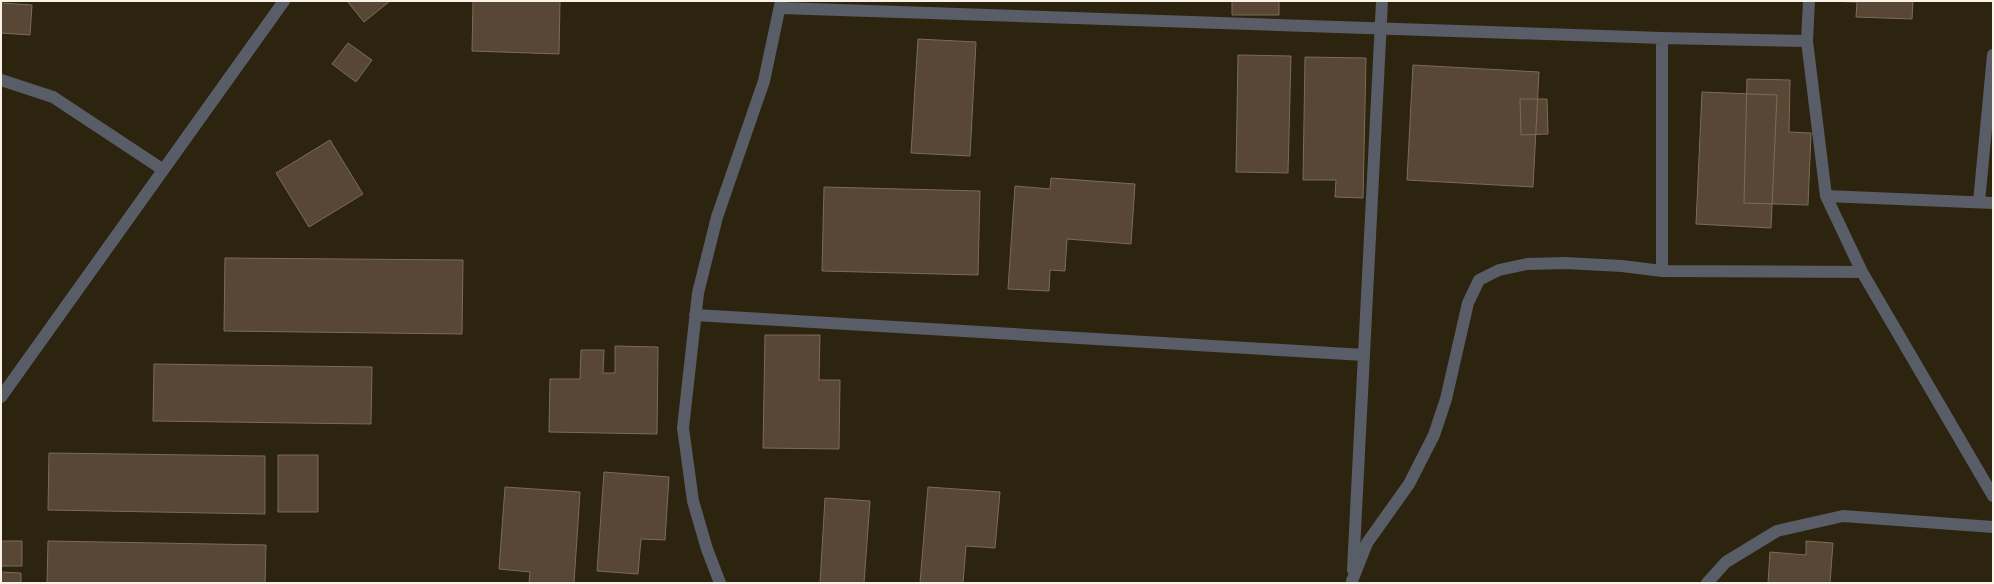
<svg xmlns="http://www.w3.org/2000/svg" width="1994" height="584" viewBox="0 0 1994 584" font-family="Mulish,sans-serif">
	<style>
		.building { fill: #574734; stroke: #7c6b57 }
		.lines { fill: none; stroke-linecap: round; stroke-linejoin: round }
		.lane { stroke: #585d67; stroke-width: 12 }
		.street { stroke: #585d67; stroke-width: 12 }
	</style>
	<rect width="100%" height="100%" fill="#2c240f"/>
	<!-- building -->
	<path class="building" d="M347 1H390L364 22Z
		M473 1H560L559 54 472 51Z
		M1232 1H1279V15H1232Z
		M1825 1H1913L1912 19 1856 17 1857 2Z
		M1 3 32 5 30 35 1 33Z
		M918 39 976 42 970 156 911 153Z
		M348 43 372 60 356 82 332 64Z
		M1238 55 1291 56 1288 173 1236 172Z
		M1305 57 1366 58 1363 198 1335 197 1336 180H1303Z
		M1413 65 1539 72 1533 187 1407 180Z
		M1747 79 1790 80 1789 132 1811 133 1808 205 1744 203Z
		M1702 92 1777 95 1771 228 1696 224Z
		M1520 99H1547L1548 134 1521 135Z
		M330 140 363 194 309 227 276 173Z
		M1051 178 1135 184 1131 244 1067 239 1065 271 1050 270 1049 291 1008 289 1015 186 1050 189Z
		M824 187 980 191 978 275 822 271Z
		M225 258 463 260 462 334 224 331Z
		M765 335H820L819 380H840L839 449 763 448Z
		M615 346 658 347 657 434 549 432 550 379H580L581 350H604L603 373H615Z
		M154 364 372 367 371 424 153 421Z
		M49 453 265 456V514L48 510Z
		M278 455H318V512H278Z
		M604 472 669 477 665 540 641 539 638 574 597 571Z
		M505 487 580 492 574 583H529L530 572 499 569Z
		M928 487 1000 492 995 548 966 546 963 583H920Z
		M825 498 870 501 864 583H820Z
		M1 541H22V566H1Z
		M48 541 266 545 265 583H47Z
		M1806 541 1833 543 1830 583H1768L1770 552 1806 555Z
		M1 572 21 573V583H1Z"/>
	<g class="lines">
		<!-- lane -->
		<path class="lane" d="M1 80 53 97 162 169
			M1 397 284 1"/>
		<!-- street -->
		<path class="street" d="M1809 1 1807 41 1826 196 1862 272 1993 496
			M780 8 1662 38 1807 41
			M1662 38V271
			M1826 196 1993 203
			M1979 202 1993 55
			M695 315 1364 355
			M1353 570 1382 1
			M1352 581 1367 543 1409 484 1434 435 1446 399 1468 303 1479 280 1499 270 1527 264 1565 263 1622 266 1662 271 1862 272
			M720 583 707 549 693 501 683 428 698 293 717 217 764 81 781 1
			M1707 583 1726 562 1777 531 1843 516 1993 527"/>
	</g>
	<!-- border -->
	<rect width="1994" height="584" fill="none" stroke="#f7f2e5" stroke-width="4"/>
</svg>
